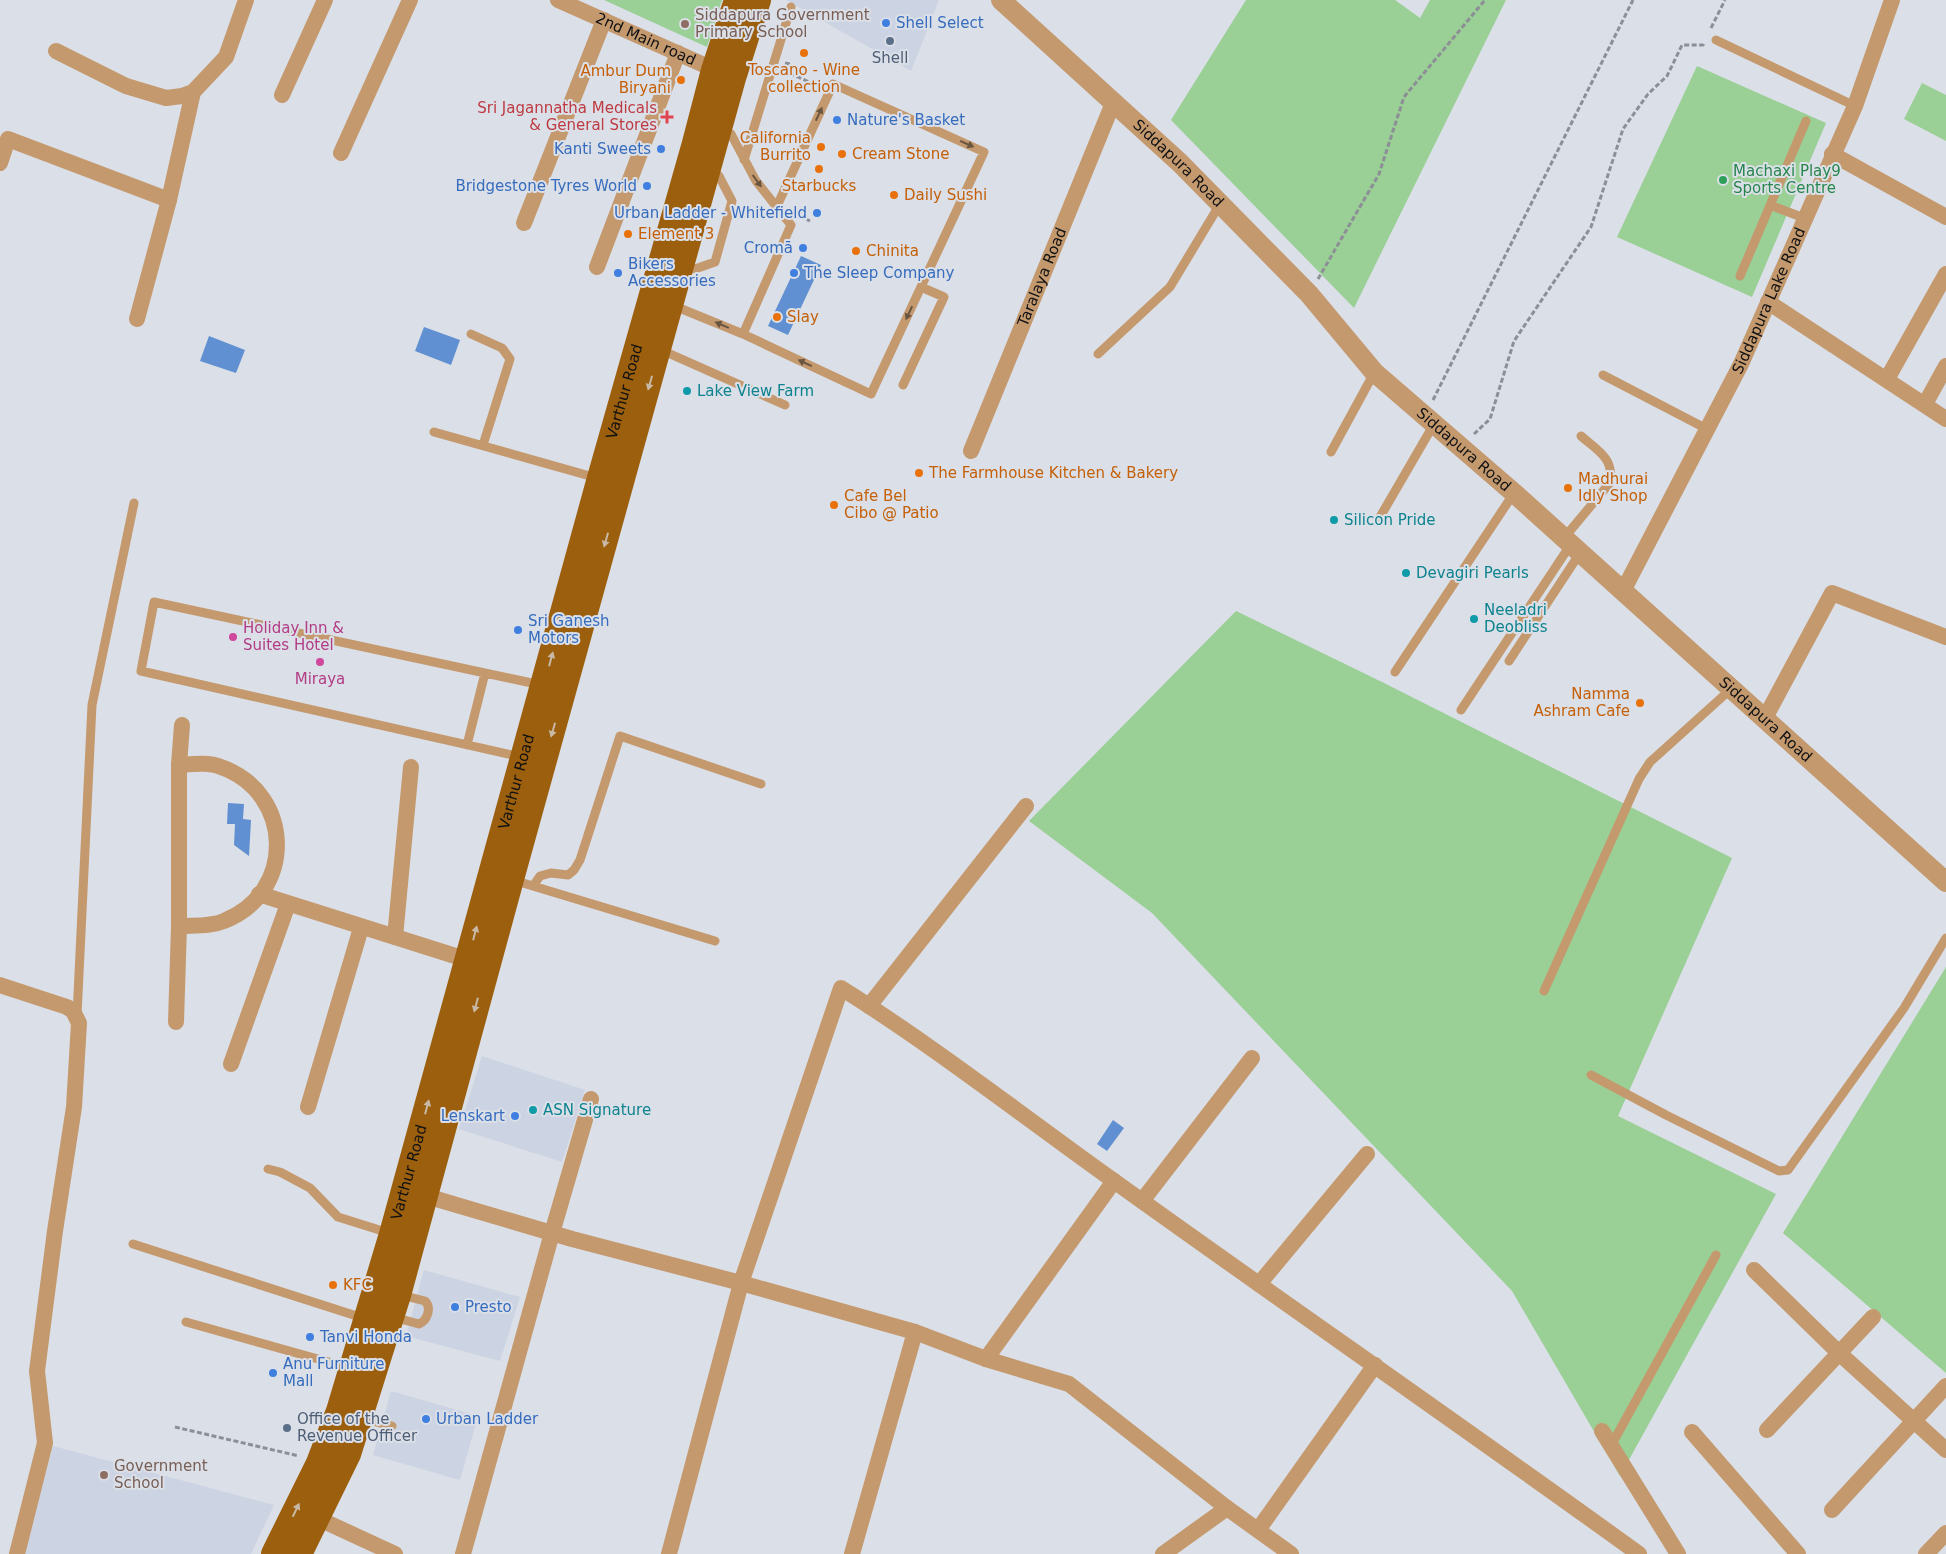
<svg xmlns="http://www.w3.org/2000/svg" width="1946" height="1554" viewBox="0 0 1946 1554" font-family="'DejaVu Sans',sans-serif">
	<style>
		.built { fill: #ccd3e2 }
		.green { fill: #9acf96 }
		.water { fill: #6090d1 }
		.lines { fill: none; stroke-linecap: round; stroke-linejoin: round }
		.path { stroke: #8c8f95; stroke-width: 3; stroke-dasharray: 5 2.5; stroke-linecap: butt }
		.service { stroke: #c4996e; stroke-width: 9 }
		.minor { stroke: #c4996e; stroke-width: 16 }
		.tertiary { stroke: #c4996e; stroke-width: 20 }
		.primary { stroke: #9c5f0d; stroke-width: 26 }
		.oneway { fill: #6a5540 }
		.oneway2 { fill: #c8b9a6 }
		.shop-dot { fill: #3f7fe0; stroke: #dbdfe7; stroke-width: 2 }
		.education-dot { fill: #8d6e63; stroke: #dbdfe7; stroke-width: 2 }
		.service-dot { fill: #5c6f8a; stroke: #dbdfe7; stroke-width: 2 }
		.food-dot { fill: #e8710a; stroke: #dbdfe7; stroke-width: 2 }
		.health-dot { fill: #e0444e; stroke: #dbdfe7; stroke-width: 2 }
		.leisure-dot { fill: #2e9e5b; stroke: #dbdfe7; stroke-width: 2 }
		.culture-dot { fill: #0f9aa8; stroke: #dbdfe7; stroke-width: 2 }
		.hotel-dot { fill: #d1479c; stroke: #dbdfe7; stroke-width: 2 }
		.labels { text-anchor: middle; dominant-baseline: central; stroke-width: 4; stroke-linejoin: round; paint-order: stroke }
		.education-label { font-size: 15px; fill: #785e54; stroke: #dbdfe7; text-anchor: start }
		.shop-label { font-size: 15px; fill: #366cbe; stroke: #dbdfe7; text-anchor: start }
		.street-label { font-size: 15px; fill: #0f1113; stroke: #dbdfe7 }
		.service-label { font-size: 15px; fill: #4e5e75; stroke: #dbdfe7 }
		.food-label { font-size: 15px; fill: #c56008; stroke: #dbdfe7; text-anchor: start }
		.health-label { font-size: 15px; fill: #be3a42; stroke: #dbdfe7; text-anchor: end }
		.leisure-label { font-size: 15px; fill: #27864d; stroke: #dbdfe7; text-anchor: start }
		.culture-label { font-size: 15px; fill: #0d838f; stroke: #dbdfe7; text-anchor: start }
		.hotel-label { font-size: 15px; fill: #b23c85; stroke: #dbdfe7; text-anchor: start }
	</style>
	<rect width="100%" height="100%" fill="#dbdfe7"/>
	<!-- built -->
	<path class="built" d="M786 0H939L911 71Z
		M482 1056 585 1090 562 1162 459 1129Z
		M424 1270 520 1297 500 1361 406 1336Z
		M391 1391 478 1416 460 1480 373 1455Z
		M53 1446 274 1505 251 1554H24Z"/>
	<!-- green -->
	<path class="green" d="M604 0H722L707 47Z
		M1246 0H1395L1420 18 1430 0H1506L1354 308 1171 120Z
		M1697 66 1826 123 1752 297 1617 237Z
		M1922 83 1946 95V141L1904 119Z
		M1236 611 1384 683 1732 858 1618 1116 1776 1194 1620 1476 1512 1291 1152 913 1029 821Z
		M1946 967V1373L1783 1233Z"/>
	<!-- water -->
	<path class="water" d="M801 256 821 265 788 335 768 326Z
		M424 327 460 340 451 365 415 351Z
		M209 336 245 350 236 373 200 361Z
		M228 803 244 804 243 819 251 820 249 856 234 845 235 824H227Z
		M1113 1120 1124 1128 1107 1151 1097 1144Z"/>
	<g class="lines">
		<!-- path -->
		<path class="path" d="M1711 28 1725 0
			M785 63 790 64 789 73 818 86
			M800 216 810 221
			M1318 279 1379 174 1404 97 1485 0
			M1433 400 1633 0
			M1474 434 1490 419 1514 341 1591 227 1623 129 1648 94 1667 76 1682 45H1703L1704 42
			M175 1427 299 1456"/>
		<!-- service -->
		<path class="service" d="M1716 40 1855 106
			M744 160 791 7
			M1770 205 1804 218
			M683 266 695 269 715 262 732 201 719 176 708 172
			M1740 276 1806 121
			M672 305 743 334 791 225 756 181 731 134 721 129
			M471 334 502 348 510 359 483 445
			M743 334 871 394 984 152 833 84 777 206
			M659 349 785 405
			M1098 354 1170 287 1220 204
			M1603 375 1707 429
			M903 385 944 297 921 287
			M434 432 597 478
			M1331 452 1374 373
			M1380 517 1434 424
			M1564 538 1609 484C1616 459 1597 450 1581 436
			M1509 661 1580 553
			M1395 672 1514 493
			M1461 710 1571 544
			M467 745 485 673
			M521 757 141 671 154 602 541 685
			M513 880 715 941
			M533 886 540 876 551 873 568 875 574 870 580 860 620 736 761 784
			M1544 991 1639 779 1650 762 1731 689
			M77 1015 92 705 134 503
			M1591 1075 1666 1115 1779 1171 1788 1170 1904 1008 1946 938
			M268 1169 280 1172 310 1188 338 1217 389 1233
			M133 1244 366 1319
			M393 1317 419 1324C427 1321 432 1308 425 1301L401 1295
			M186 1322 350 1368
			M360 1418 392 1426
			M1612 1444 1716 1255"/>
		<!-- minor -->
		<g class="minor">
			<path id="s1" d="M558 0 722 73"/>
			<path d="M56 51 126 86 166 98 182 96 193 92 226 57 246 0"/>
			<path d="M282 95 325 0"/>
			<path d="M341 153 410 0"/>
			<path d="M1832 154 1946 217"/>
			<path d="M0 163 8 139 169 200"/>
			<path d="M524 223 604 20"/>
			<path d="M597 267 678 53"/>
			<path d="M1768 302 1946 419"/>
			<path d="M137 319 169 200 193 92"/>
			<path d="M1887 379 1946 274"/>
			<path d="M1925 404 1946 366"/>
			<path id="s2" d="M971 451 1113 103"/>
			<path id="s3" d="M1623 591 1741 364 1855 106 1892 0"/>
			<path d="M1765 718 1832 593 1946 637"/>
			<path d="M259 894 468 960"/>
			<path d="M179 926C194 925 210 927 224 921 296 893 294 793 221 767 208 762 193 764 179 765"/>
			<path d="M395 937 411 767"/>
			<path d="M0 985 67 1007 73 1011 79 1023 74 1107 55 1231 37 1371 45 1443 17 1554"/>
			<path d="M869 1006 1026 806"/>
			<path d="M176 1022 179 926V765L182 725"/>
			<path d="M231 1064 288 904"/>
			<path d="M308 1107 361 928"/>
			<path d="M416 1193 572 1239 741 1283 915 1332 986 1359 1069 1384 1227 1508 1291 1554"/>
			<path d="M1142 1201 1252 1058"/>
			<path d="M1754 1270 1839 1353 1946 1450"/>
			<path d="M1259 1284 1367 1154"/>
			<path d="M986 1359 1114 1181"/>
			<path d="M1767 1430 1873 1317"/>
			<path d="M1602 1431 1678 1554"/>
			<path d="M1692 1432 1798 1554"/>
			<path d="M1832 1510 1946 1386"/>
			<path d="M317 1518 395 1554"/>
			<path d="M1258 1530 1375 1365"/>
			<path d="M463 1554 552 1233 591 1099"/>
			<path d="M669 1554 741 1283 841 988C935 1047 1023 1116 1114 1181 1288 1306 1465 1428 1639 1554"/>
			<path d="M852 1554 915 1332"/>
			<path d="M1163 1554 1227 1508"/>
			<path d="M1926 1554 1946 1533"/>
		</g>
		<!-- tertiary -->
		<path class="tertiary" id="s4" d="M1001 0 1180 163 1309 294 1374 372 1514 493 1946 882"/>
		<!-- primary -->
		<g class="primary">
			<path id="s5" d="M274 1554 319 1463 339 1411 392 1234 600 478 695 143 714 70 737 0"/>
			<path d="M299 1554 348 1454 398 1295 511 879 733 78 758 0"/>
		</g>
	</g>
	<!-- one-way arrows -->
	<defs><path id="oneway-solid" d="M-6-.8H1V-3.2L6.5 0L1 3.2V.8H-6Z" transform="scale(1.25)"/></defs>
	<g class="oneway">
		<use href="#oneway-solid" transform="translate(819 114) rotate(-65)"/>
		<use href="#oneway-solid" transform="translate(967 144) rotate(24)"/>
		<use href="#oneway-solid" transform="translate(757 181) rotate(54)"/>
		<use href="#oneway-solid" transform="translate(909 313) rotate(115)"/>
		<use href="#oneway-solid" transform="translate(722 325) rotate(-157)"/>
		<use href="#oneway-solid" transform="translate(805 363) rotate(-155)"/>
	</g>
	<g class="oneway2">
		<use href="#oneway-solid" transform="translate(650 383) rotate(106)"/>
		<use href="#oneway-solid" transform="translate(606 540) rotate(106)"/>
		<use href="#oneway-solid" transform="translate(551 659) rotate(-75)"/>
		<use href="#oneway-solid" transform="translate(553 730) rotate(106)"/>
		<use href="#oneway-solid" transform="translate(475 933) rotate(-75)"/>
		<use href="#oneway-solid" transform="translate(476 1005) rotate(105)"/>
		<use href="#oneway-solid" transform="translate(427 1107) rotate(-75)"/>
		<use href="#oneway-solid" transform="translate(296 1510) rotate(-64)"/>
	</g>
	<!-- markers -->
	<g class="shop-dot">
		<circle cx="886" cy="23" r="5"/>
		<circle cx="837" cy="120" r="5"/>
		<circle cx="661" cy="149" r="5"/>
		<circle cx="647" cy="186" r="5"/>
		<circle cx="817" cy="213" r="5"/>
		<circle cx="803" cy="248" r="5"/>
		<circle cx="618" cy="273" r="5"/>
		<circle cx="794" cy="273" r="5"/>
		<circle cx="518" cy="630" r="5"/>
		<circle cx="515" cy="1116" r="5"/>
		<circle cx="455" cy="1307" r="5"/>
		<circle cx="310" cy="1337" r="5"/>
		<circle cx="273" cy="1373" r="5"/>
		<circle cx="426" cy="1419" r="5"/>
	</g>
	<g class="education-dot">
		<circle cx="685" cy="24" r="5"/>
		<circle cx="104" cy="1475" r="5"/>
	</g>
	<g class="service-dot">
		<circle cx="890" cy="41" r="5"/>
		<circle cx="287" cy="1428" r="5"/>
	</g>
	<g class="food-dot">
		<circle cx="804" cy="53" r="5"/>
		<circle cx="681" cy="80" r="5"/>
		<circle cx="821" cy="147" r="5"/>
		<circle cx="842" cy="154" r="5"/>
		<circle cx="819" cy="169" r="5"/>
		<circle cx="894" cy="195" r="5"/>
		<circle cx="628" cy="234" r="5"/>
		<circle cx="856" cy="251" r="5"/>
		<circle cx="777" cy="317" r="5"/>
		<circle cx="919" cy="473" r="5"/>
		<circle cx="1568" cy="488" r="5"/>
		<circle cx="834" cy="505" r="5"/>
		<circle cx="1640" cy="703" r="5"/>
		<circle cx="333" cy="1285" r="5"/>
	</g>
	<path class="health-dot" d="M664.5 109.5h5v5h5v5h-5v5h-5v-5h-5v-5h5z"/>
	<circle class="leisure-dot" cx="1723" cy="180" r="5"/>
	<g class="culture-dot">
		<circle cx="687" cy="391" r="5"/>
		<circle cx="1334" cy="520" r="5"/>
		<circle cx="1406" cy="573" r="5"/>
		<circle cx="1474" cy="619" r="5"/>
		<circle cx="533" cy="1110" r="5"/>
	</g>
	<g class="hotel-dot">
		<circle cx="233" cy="637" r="5"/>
		<circle cx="320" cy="662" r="5"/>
	</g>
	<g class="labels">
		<!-- education labels -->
		<g class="education-label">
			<text x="695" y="15">Siddapura Government<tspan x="695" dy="17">Primary School</tspan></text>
			<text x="114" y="1466">Government<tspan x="114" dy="17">School</tspan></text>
		</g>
		<!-- shop labels -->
		<g class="shop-label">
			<text x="896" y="23">Shell Select</text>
			<text x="847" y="120">Nature's Basket</text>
			<text x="651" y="149" text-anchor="end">Kanti Sweets</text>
			<text x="637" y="186" text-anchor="end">Bridgestone Tyres World</text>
			<text x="807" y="213" text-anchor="end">Urban Ladder - Whitefield</text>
			<text x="793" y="248" text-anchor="end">Cromā</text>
			<text x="628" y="264">Bikers<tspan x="628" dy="17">Accessories</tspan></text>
			<text x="804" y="273">The Sleep Company</text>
			<text x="528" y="621">Sri Ganesh<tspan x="528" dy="17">Motors</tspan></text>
			<text x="505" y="1116" text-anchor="end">Lenskart</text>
			<text x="465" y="1307">Presto</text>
			<text x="320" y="1337">Tanvi Honda</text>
			<text x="283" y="1364">Anu Furniture<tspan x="283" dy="17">Mall</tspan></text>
			<text x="436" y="1419">Urban Ladder</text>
		</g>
		<!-- street labels -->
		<g class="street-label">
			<text stroke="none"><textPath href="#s1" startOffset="96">2nd Main road</textPath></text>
			<text stroke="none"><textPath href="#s4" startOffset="241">Siddapura Road</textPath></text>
			<text stroke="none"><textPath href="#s2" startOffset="188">Taralaya Road</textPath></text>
			<text stroke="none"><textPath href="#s3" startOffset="325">Siddapura Lake Road</textPath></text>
			<text stroke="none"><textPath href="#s5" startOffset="1216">Varthur Road</textPath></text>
			<text stroke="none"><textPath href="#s4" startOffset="646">Siddapura Road</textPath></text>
			<text stroke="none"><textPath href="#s4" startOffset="1051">Siddapura Road</textPath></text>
			<text stroke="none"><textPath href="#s5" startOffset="811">Varthur Road</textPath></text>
			<text stroke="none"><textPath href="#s5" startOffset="406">Varthur Road</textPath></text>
		</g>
		<!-- service labels -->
		<g class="service-label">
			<text x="890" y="58">Shell</text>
			<text x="297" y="1419" text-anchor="start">Office of the<tspan x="297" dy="17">Revenue Officer</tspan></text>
		</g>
		<!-- food labels -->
		<g class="food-label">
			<text x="804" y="70" text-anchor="middle">Toscano - Wine<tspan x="804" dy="17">collection</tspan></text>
			<text x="671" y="71" text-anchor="end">Ambur Dum<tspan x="671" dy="17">Biryani</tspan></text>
			<text x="811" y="138" text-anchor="end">California<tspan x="811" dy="17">Burrito</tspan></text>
			<text x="852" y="154">Cream Stone</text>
			<text x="819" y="186" text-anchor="middle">Starbucks</text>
			<text x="904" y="195">Daily Sushi</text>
			<text x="638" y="234">Element 3</text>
			<text x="866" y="251">Chinita</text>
			<text x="787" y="317">Slay</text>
			<text x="929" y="473">The Farmhouse Kitchen &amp; Bakery</text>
			<text x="1578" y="479">Madhurai<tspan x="1578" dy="17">Idly Shop</tspan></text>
			<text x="844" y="496">Cafe Bel<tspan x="844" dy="17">Cibo @ Patio</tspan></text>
			<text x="1630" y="694" text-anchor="end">Namma<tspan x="1630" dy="17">Ashram Cafe</tspan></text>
			<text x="343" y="1285">KFC</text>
		</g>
		<!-- health labels -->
		<g class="health-label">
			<text x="657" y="108">Sri Jagannatha Medicals<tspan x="657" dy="17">&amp; General Stores</tspan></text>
		</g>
		<!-- leisure labels -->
		<g class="leisure-label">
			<text x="1733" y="171">Machaxi Play9<tspan x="1733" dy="17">Sports Centre</tspan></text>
		</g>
		<!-- culture labels -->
		<g class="culture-label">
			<text x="697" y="391">Lake View Farm</text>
			<text x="1344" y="520">Silicon Pride</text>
			<text x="1416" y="573">Devagiri Pearls</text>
			<text x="1484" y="610">Neeladri<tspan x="1484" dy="17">Deobliss</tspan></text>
			<text x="543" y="1110">ASN Signature</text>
		</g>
		<!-- hotel labels -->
		<g class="hotel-label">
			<text x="243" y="628">Holiday Inn &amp;<tspan x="243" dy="17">Suites Hotel</tspan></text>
			<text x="320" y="679" text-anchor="middle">Miraya</text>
		</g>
	</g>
</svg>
